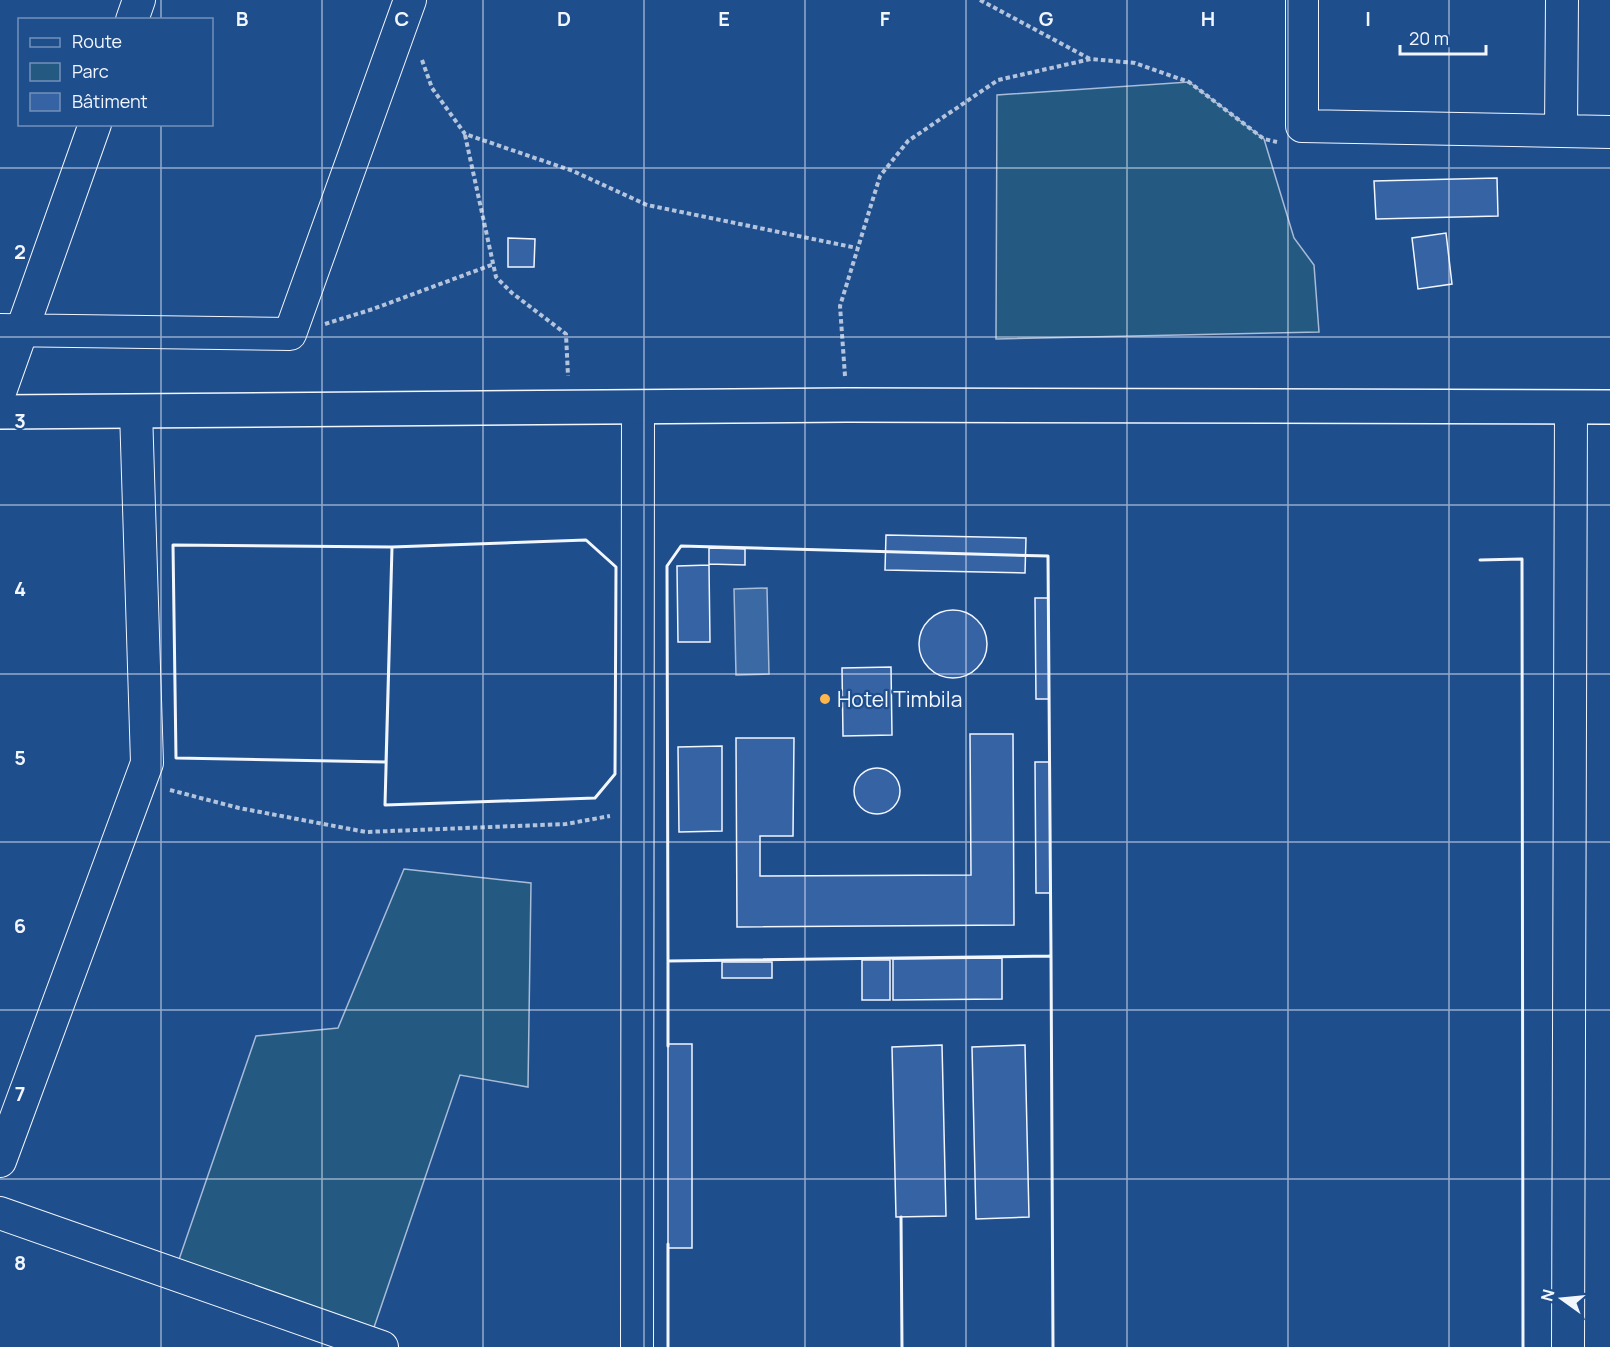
<svg xmlns="http://www.w3.org/2000/svg" width="1610" height="1347" viewBox="0 0 1610 1347" font-family="Manrope,sans-serif">
	<style>
		.green { fill: #245a82; stroke: #a8bbd7; stroke-width: 1.5 }
		.water { fill: #3b69a3; stroke: #a8bbd7; stroke-width: 1.5 }
		.building { fill: #3563a3; stroke: #f2f6ff; stroke-width: 1.5 }
		.lines { fill: none; stroke-linecap: round; stroke-linejoin: round }
		.minor-casing { stroke: #f2f6ff; stroke-width: 34 }
		.major-casing { stroke: #f2f6ff; stroke-width: 36 }
		.path { stroke: #b3c4dc; stroke-width: 4; stroke-dasharray: 4.5 3; stroke-linecap: butt }
		.minor { stroke: #1f4e8c; stroke-width: 32 }
		.major { stroke: #1f4e8c; stroke-width: 33 }
		.wall { stroke: #f2f6ff; stroke-width: 3 }
		.grid { fill: none; stroke: #f2f6ff; stroke-width: 1.5; stroke-opacity: 0.55 }
		.poi-dot { fill: #ffb74d; stroke: #1f4e8c; stroke-width: 2 }
		.labels { text-anchor: middle; dominant-baseline: central; stroke-width: 4.5; stroke-linejoin: round; paint-order: stroke }
		.poi-label { font-size: 21px; fill: #f2f6ff; stroke: #1f4e8c; text-anchor: start }
		.grid-label { font-size: 20px; text-anchor: middle; font-weight: bold; fill: #f2f6ff; stroke: #1f4e8c; stroke-width: 4.5; stroke-linejoin: round; paint-order: stroke }
	</style>
	<rect width="100%" height="100%" fill="#1f4e8c"/>
	<!-- green -->
	<path class="green" d="M1189 82 1264 139 1294 238 1314 265 1319 332 996 339 997 95Z
		M404 869 531 883 528 1087 460 1075 369 1342 174 1274 256 1036 338 1028Z"/>
	<!-- water -->
	<path class="water" d="M767 588 769 674 736 675 734 589Z"/>
	<!-- building -->
	<path class="building" d="M1497 178 1498 216 1376 219 1374 181Z
		M1446 233 1452 284 1418 289 1412 238Z
		M508 238 535 239 534 267H508Z
		M886 535 1026 538 1025 573 885 570Z
		M709 548 745 549V565L709 564Z
		M709 565 710 642H678L677 566Z
		M1035 598H1048L1049 699H1036Z
		M919 644a34 34 0 1 1 68 0a34 34 0 1 1-68 0Z
		M891 667 892 735 843 736 842 668Z
		M970 734H1013L1014 925 737 927 736 738H794L793 836H760V876L971 875Z
		M722 746V831L679 832 678 747Z
		M1035 762H1050V893H1036Z
		M854 791a23 23 0 1 1 46 0a23 23 0 1 1-46 0Z
		M1002 958V999L893 1000V959Z
		M862 960H890V1000H862Z
		M722 962H772V978H722Z
		M668 1044H692V1248H668Z
		M942 1045 946 1216 896 1217 892 1047Z
		M1025 1045 1029 1217 976 1219 972 1047Z"/>
	<g class="lines">
		<!-- minor casing -->
		<g class="minor-casing">
			<path id="minor" d="M1302 0V126L1610 132
				M132 20 139 0
				M1561 131 1562 0
				M0 330 290 334 410 0
				M0 392 95 124
				M0 1161 147 763 136 411
				M0 1213 382 1347
				M637 1347 638 407
				M1568 1347 1571 407"/>
		</g>
		<!-- major casing -->
		<g class="major-casing">
			<path id="major" d="M0 412 847 405 1610 407"/>
		</g>
		<!-- path -->
		<path class="path" d="M980 0 1090 59
			M422 60 432 88 465 134 573 171 647 205 857 248
			M465 135 496 277 512 293 566 334 568 376
			M325 324 373 309 494 264
			M845 376 840 306 880 176 908 141 998 80 1091 59 1135 63 1189 82 1264 139 1277 142
			M170 790 239 808 366 832 566 824 610 816"/>
		<!-- minor -->
		<use href="#minor" class="minor"/>
		<!-- major -->
		<use href="#major" class="major"/>
		<!-- wall -->
		<path class="wall" d="M586 540 616 567 615 774 595 798 385 805 392 547Z
			M173 545 392 547 386 762 176 758Z
			M681 546 1048 556 1051 956 668 961 667 566Z
			M1480 560 1522 559 1523 1347
			M1049 956H1051L1053 1347
			M668 1046V961H671
			M901 1217 902 1347
			M668 1347V1244"/>
	</g>
	<!-- grid -->
	<path class="grid" d="M161 0V20M322 0V1347M483 0V1347M644 0V1347M805 0V1347M966 0V1347M1127 0V1347M1288 0V1347M1449 0V1347M161 124V1347M0 168H1610M0 337H1610M0 505H1610M0 674H1610M0 842H1610M0 1010H1610M0 1179H1610"/>
	<!-- markers -->
	<circle class="poi-dot" cx="825" cy="699" r="6"/>
	<g class="labels">
		<!-- poi labels -->
		<g class="poi-label">
			<text x="837" y="699">Hotel Timbila</text>
		</g>
	</g>
	<g class="grid-label">
		<text x="242" y="26">B</text>
		<text x="402" y="26">C</text>
		<text x="564" y="26">D</text>
		<text x="724" y="26">E</text>
		<text x="885" y="26">F</text>
		<text x="1046" y="26">G</text>
		<text x="1208" y="26">H</text>
		<text x="1368" y="26">I</text>
		<text x="20" y="259">2</text>
		<text x="20" y="428">3</text>
		<text x="20" y="596">4</text>
		<text x="20" y="765">5</text>
		<text x="20" y="933">6</text>
		<text x="20" y="1101">7</text>
		<text x="20" y="1270">8</text>
	</g>
	<!-- legend -->
	<rect x="18" y="18" width="195" height="108" fill="#1f4e8c" stroke="#7391ba" stroke-width="1.5"/>
	<rect x="30" y="38" width="30" height="9" fill="#1f4e8c" stroke="#7391ba" stroke-width="1.5"/>
	<text x="72" y="48" font-size="18" fill="#f2f6ff">Route</text>
	<rect x="30" y="63" width="30" height="18" fill="#245a82" stroke="#7391ba" stroke-width="1.5"/>
	<text x="72" y="78" font-size="18" fill="#f2f6ff">Parc</text>
	<rect x="30" y="93" width="30" height="18" fill="#3563a3" stroke="#7391ba" stroke-width="1.5"/>
	<text x="72" y="108" font-size="18" fill="#f2f6ff">Bâtiment</text>
	<!-- north arrow -->
	<g transform="translate(1562 1299) rotate(285)" stroke="#1f4e8c" stroke-width="4.5" paint-order="stroke">
	<path d="M0-4.5L10 22L0 15L-10 22Z" fill="#f2f6ff"/>
	<text y="-9" font-size="16" font-weight="bold" text-anchor="middle" fill="#f2f6ff">N</text>
	</g>
	<!-- scale -->
	<path d="M1400 45v9h86v-9" fill="none" stroke="#f2f6ff" stroke-width="3"/>
	<text x="1409" y="45" font-size="18" fill="#f2f6ff" stroke="#1f4e8c" stroke-width="4.5" paint-order="stroke">20 m</text>
</svg>
